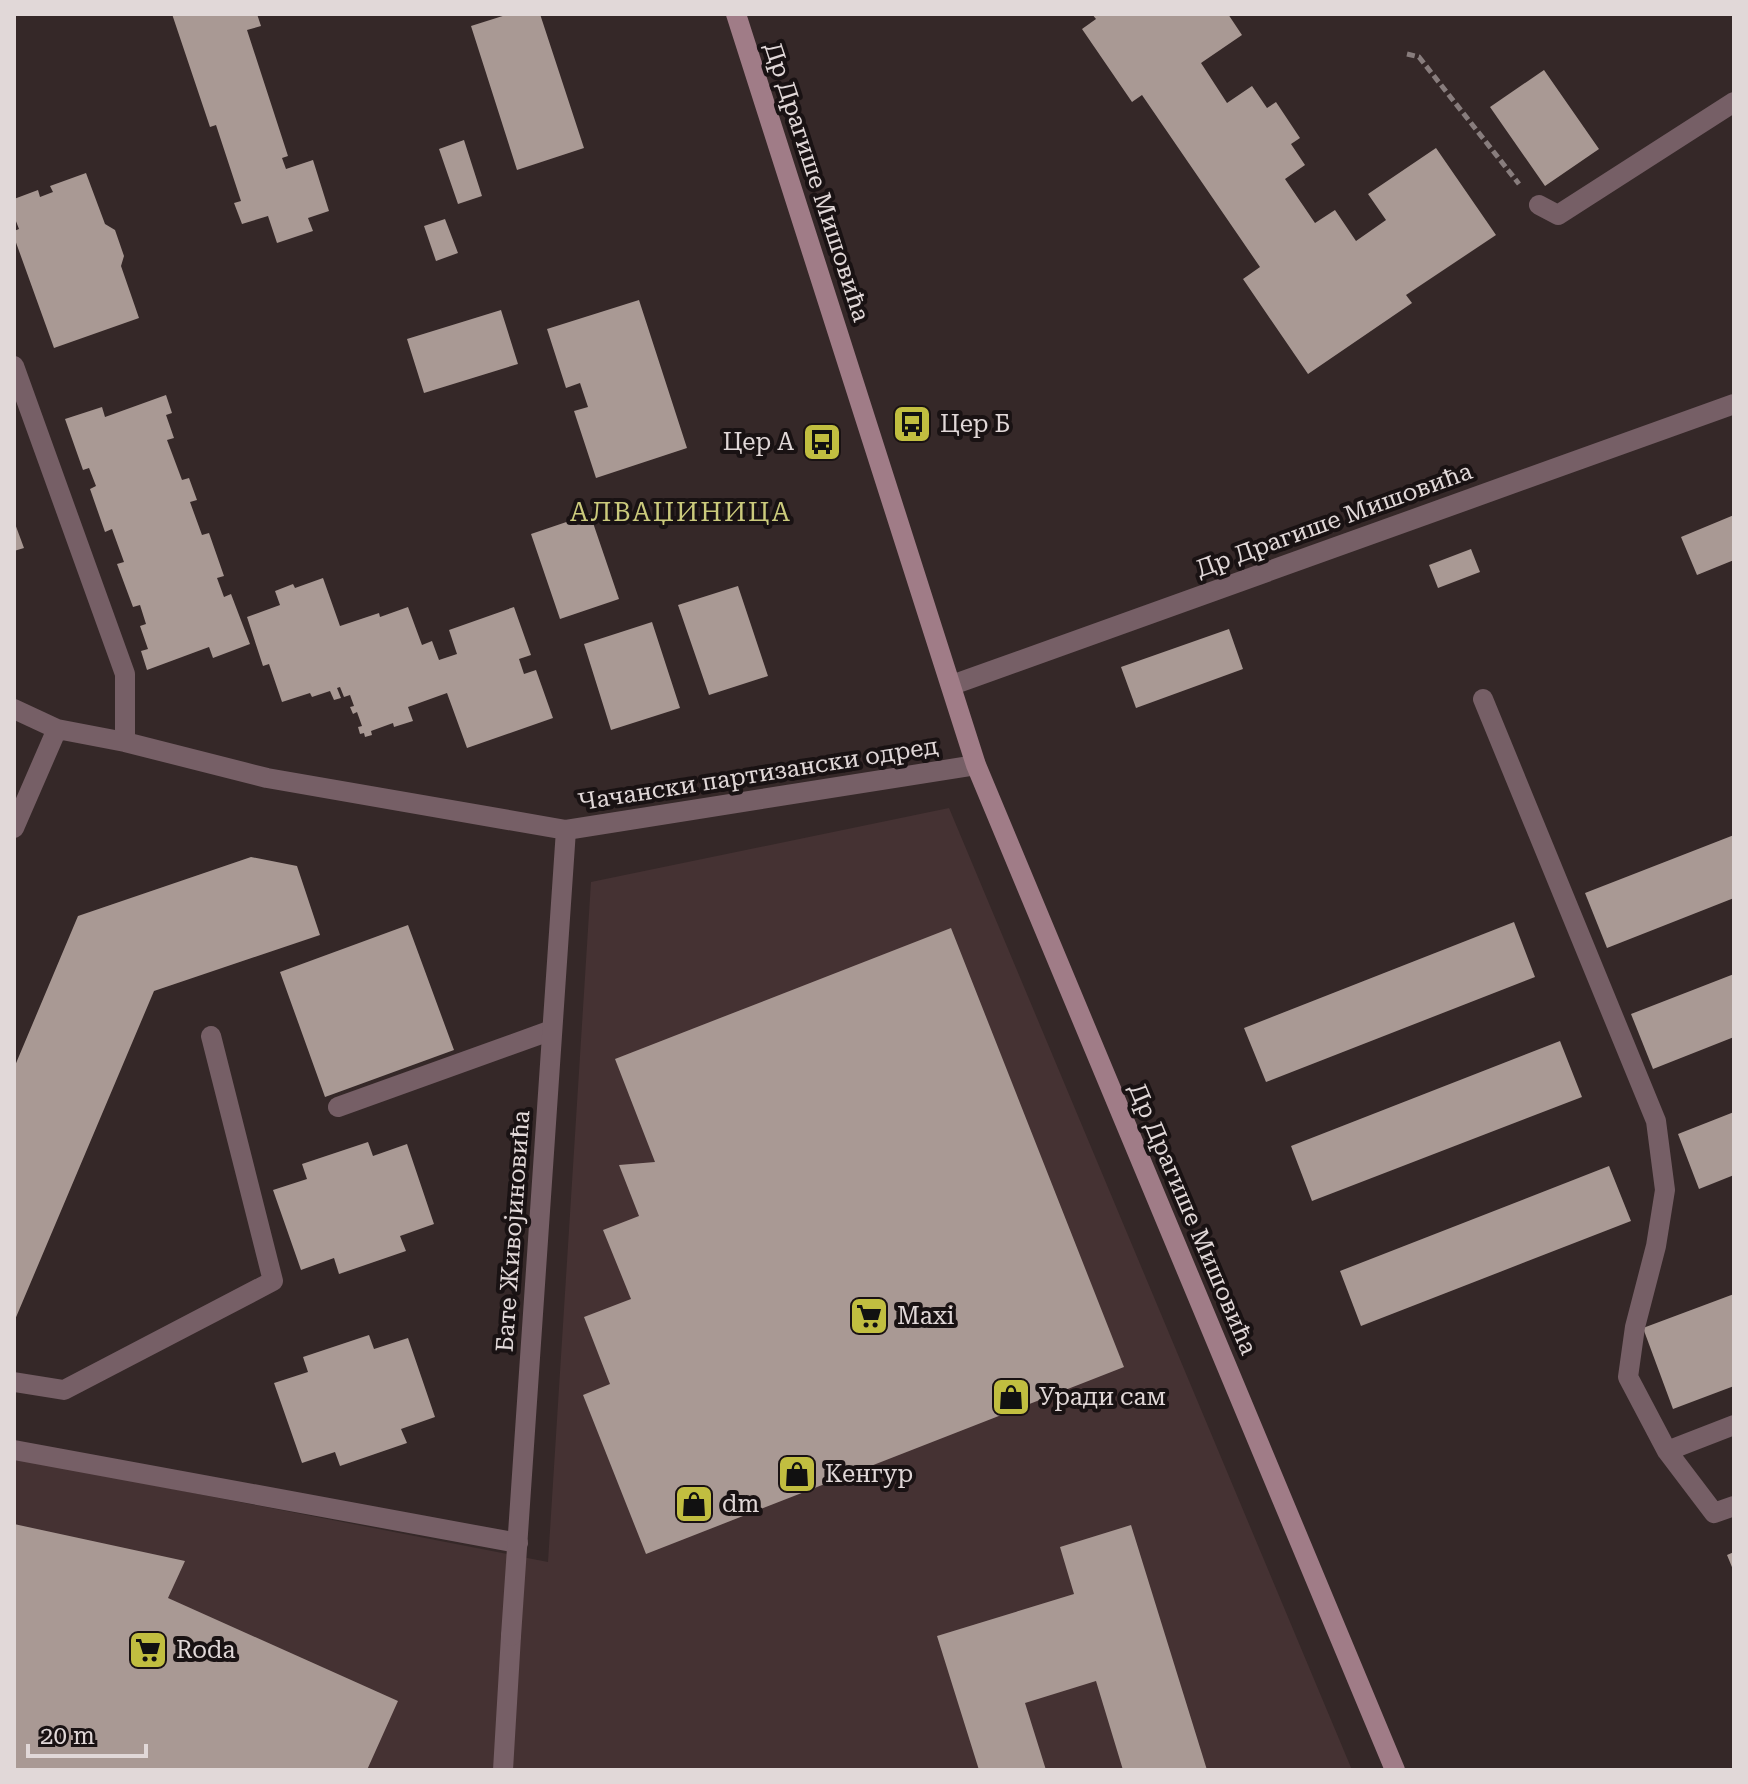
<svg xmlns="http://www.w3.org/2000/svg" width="1748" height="1784" viewBox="0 0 1748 1784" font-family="'Roboto Serif',serif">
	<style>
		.built { fill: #453233 }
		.building { fill: #a99994 }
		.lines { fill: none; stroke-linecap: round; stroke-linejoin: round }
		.path { stroke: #887d7d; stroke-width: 5; stroke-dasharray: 8 4; stroke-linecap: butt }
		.lane { stroke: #765f66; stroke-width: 20 }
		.street { stroke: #765f66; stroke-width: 20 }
		.secondary { stroke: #a07c87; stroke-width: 20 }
		.labels { text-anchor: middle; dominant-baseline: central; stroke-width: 8; stroke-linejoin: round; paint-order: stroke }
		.street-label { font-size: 24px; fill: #e1d8d8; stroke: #191213 }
		.poi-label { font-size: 24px; fill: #e1d8d8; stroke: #191213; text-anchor: start }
		.neighbourhood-label { font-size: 26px; letter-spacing: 2px; fill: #cbca7c; stroke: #191213 }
	</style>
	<rect width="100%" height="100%" fill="#352828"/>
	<!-- built -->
	<path class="built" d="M949 808 1352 1770H14V1458L548 1562 591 882Z"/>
	<!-- building -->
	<path class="building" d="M172 14H257L261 26 247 30 288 156 282 158 286 169 313 160 329 211 308 218 313 231 277 243 268 216 242 224 234 203 241 201 216 125 210 127Z
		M509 14H540L584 148 517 170 471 26Z
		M1092 14H1228L1242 35 1201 63 1227 103 1252 86 1267 108 1276 102 1300 138 1291 144 1305 165 1285 179 1315 223 1335 210 1356 241 1386 220 1368 194 1436 148 1496 235 1406 295 1412 303 1308 374 1243 279 1260 267 1142 95 1132 102 1082 29 1096 19Z
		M1544 70 1599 149 1545 186 1490 107Z
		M464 140 482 196 458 204 439 149Z
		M86 173 105 224 115 230 124 256 121 266 139 318 54 348 14 237V231L19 229 14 216V199L38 190 40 197 53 192 50 186Z
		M445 219 458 253 436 261 424 226Z
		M639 300 687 448 596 478 574 411 588 407 580 383 566 388 547 329Z
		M501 310 518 364 424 393 407 339Z
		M166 395 172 413 166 415 174 438 167 440 182 480 189 478 197 500 190 502 202 535 209 533 224 576 217 578 224 597 231 594 250 644 213 658 209 647 147 670 141 651 148 649 140 626 146 624 140 605 133 607 117 564 124 562 112 529 105 532 90 489 96 486 89 468 83 470 65 419 102 407 105 417Z
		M590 514 619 599 560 619 531 534Z
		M1734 515V560L1697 575 1681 537Z
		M14 521 24 548 14 551Z
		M1471 549 1480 572 1438 588 1429 565Z
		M323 578 340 626 379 613 380 617 408 607 422 645 432 641 439 660 457 654 449 630 514 607 531 655 519 659 524 674 536 670 553 718 467 748 447 693 408 707 413 721 394 727 393 723 371 731 372 735 365 737 364 733 360 734 358 727 362 726 357 712 353 714 350 707 354 706 350 695 344 697 340 687 337 688 341 698 334 700 330 691 312 697 310 693 282 702 269 664 263 666 247 617 280 605 275 591 293 584 295 588Z
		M738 586 768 676 709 695 678 605Z
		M652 622 680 708 611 730 584 644Z
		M1229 629 1243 669 1136 708 1121 667Z
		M1734 835V898L1607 948 1585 893Z
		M251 857 297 866 320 935 154 991 14 1322V1068L78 916Z
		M1514 922 1535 977 1266 1082 1244 1028Z
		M408 925 454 1050 325 1097 280 972Z
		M951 928 1124 1367 646 1554 583 1395 610 1384 584 1317 631 1299 603 1230 639 1216 619 1165 655 1162 615 1059Z
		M1734 974V1037L1653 1069 1631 1014Z
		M1560 1041 1582 1097 1312 1201 1291 1146Z
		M1734 1112V1175L1699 1189 1678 1134Z
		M368 1142 373 1156 407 1144 434 1224 400 1236 406 1251 339 1274 334 1258 301 1270 273 1190 307 1179 302 1164Z
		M1609 1166 1631 1221 1361 1326 1340 1271Z
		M1734 1294V1386L1673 1409 1643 1328Z
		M369 1335 374 1349 408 1338 435 1417 401 1429 407 1443 340 1466 335 1452 302 1463 274 1383 308 1372 303 1357Z
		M14 1524 185 1561 168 1598 398 1701 367 1770H14Z
		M1131 1525 1207 1770H1123L1096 1681 1025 1703 1046 1770H979L937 1636 1074 1594 1060 1547Z
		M1734 1552V1572L1727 1555Z"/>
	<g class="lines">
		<!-- path -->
		<path class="path" d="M1407 54 1419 57 1519 184"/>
		<!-- lane -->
		<path class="lane" d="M1539 205 1558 215 1734 102
			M1483 699 1656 1121 1665 1190 1656 1246 1635 1327 1628 1377 1667 1451 1714 1513 1734 1506
			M338 1107 552 1030
			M14 1382 64 1390 273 1281 211 1036
			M14 1450 518 1543
			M1667 1451 1734 1425
			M503 1770 511 1636"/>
		<!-- street -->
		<path class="street" d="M14 366 125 674V742
			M952 685 1734 404
			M14 709 57 729 125 742 267 778 566 830 976 765
			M14 828 57 729
			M511 1636 566 830"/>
		<!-- secondary -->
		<path class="secondary" d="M736 14 976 765 1395 1770"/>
	</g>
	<!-- icons -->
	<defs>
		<g id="bus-square" transform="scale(2)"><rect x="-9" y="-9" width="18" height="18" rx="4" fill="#c1be40" stroke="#191213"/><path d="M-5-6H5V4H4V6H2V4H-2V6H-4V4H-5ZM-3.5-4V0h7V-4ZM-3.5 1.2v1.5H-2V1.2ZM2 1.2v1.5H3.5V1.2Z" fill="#111"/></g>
		<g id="supermarket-square" transform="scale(2)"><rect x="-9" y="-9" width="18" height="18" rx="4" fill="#c1be40" stroke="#191213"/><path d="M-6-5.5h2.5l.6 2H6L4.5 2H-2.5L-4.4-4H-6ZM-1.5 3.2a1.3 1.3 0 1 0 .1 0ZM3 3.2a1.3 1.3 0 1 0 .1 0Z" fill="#111"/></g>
		<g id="shop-square" transform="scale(2)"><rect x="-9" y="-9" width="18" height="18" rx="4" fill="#c1be40" stroke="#191213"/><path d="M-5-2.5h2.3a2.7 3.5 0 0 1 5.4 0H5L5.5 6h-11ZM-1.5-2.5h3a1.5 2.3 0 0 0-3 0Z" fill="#111"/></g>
	</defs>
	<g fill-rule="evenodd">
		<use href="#bus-square" x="912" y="424"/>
		<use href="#bus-square" x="822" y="442"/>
		<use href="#supermarket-square" x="869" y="1316"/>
		<use href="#shop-square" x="1011" y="1397"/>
		<use href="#shop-square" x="797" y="1474"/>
		<use href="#shop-square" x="694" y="1504"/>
		<use href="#supermarket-square" x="148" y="1650"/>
	</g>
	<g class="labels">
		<!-- street labels -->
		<g class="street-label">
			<text transform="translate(817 182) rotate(72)">Др Драгише Мишовића</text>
			<text transform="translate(1334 520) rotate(-20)">Др Драгише Мишовића</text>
			<text transform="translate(758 774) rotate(-9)">Чачански партизански одред</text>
			<text transform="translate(1193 1219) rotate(67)">Др Драгише Мишовића</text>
			<text transform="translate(513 1231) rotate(-86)">Бате Живојиновића</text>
		</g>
		<!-- poi labels -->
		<g class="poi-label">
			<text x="940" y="424">Цер Б</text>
			<text x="794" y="442" text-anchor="end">Цер А</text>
			<text x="897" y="1316">Maxi</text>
			<text x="1039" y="1397">Уради сам</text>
			<text x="825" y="1474">Кенгур</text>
			<text x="722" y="1504">dm</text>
			<text x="176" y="1650">Roda</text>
		</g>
		<!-- neighbourhood labels -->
		<g class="neighbourhood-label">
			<text x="681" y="512">АЛВАЏИНИЦА</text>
		</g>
	</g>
	<!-- border -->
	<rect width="1748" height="1784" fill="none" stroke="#e1d8d8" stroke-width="32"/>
	<!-- scale -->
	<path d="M28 1744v12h118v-12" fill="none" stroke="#e1d8d8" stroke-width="4"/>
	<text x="40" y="1744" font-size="24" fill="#e1d8d8" stroke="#191213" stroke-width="6" paint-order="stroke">20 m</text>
</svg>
